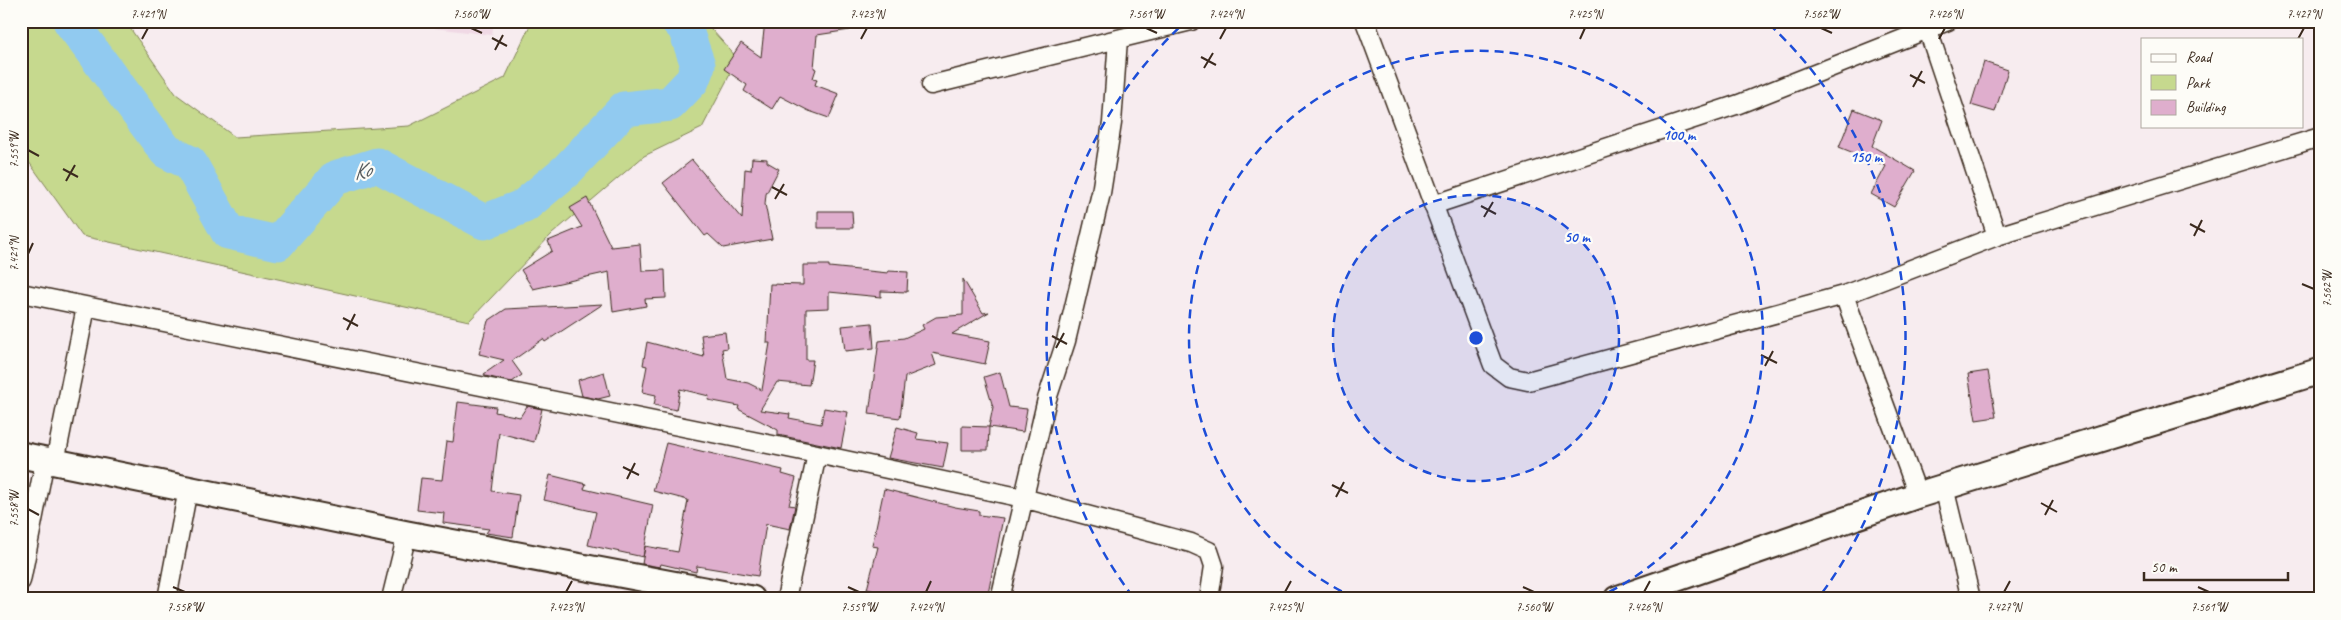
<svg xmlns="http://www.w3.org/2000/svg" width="2341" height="620" viewBox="0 0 2341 620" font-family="Caveat,sans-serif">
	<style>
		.built { fill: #f0d9e5 }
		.green { fill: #c6d98e; stroke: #808256 }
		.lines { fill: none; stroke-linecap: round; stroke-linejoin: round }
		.river { stroke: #91caf0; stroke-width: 35 }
		.building { fill: #dfaecd; stroke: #3b2a1e }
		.minor-casing { stroke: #3b2a1e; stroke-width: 21 }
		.secondary-casing { stroke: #3b2a1e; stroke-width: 29 }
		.minor { stroke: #fdfcf7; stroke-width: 18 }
		.secondary { stroke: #fdfcf7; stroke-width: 25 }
		.ticks { fill: none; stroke: #3b2a1e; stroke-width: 2 }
		.ring { fill: none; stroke: #1d4ed8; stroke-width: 2.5; stroke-dasharray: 9 6 }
		.labels { text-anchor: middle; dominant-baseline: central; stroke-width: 4.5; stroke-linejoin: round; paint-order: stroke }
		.water-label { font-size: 22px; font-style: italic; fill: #555a5d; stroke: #fdfcf7 }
		.centre { fill: #1d4ed8; stroke: #fdfcf7; stroke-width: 2.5 }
		.ring-label { font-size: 15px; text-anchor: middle; font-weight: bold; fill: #1d4ed8; stroke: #fdfcf7; stroke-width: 4.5; stroke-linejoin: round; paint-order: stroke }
		.neatline { fill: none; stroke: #3b2a1e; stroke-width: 2 }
		.ticks-label { font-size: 12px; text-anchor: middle; fill: #3b2a1e }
	</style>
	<rect width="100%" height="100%" fill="#f7ecef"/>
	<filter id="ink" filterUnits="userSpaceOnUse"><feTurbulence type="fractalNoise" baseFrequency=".02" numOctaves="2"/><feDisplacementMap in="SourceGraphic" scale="10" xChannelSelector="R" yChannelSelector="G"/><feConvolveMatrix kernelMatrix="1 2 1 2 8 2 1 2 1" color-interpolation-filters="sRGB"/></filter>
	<g filter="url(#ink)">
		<!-- built -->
		<path class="built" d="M376 21H494L492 35Z"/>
		<!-- green -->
		<path class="green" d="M21 21H125L176 94 235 137 409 126 505 78 532 21H704L738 59 702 128 644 156 552 234 469 321 82 236 21 151Z"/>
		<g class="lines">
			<!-- river -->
			<path class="river" d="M70 21 166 151 190 163 228 232 278 243 335 178 377 165 484 222 524 206 567 170 624 109 670 104 692 81 698 65 685 28 678 21"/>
		</g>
		<!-- building -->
		<path class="building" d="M765 21H850V30L817 35 814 68 816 69 813 78 817 79 815 85 839 94 829 118 809 111 780 96 772 109 744 91 747 85 724 69 741 43 761 57Z
			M1984 62 2008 70 1995 112 1971 105Z
			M1854 109 1882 120 1872 146 1915 171 1894 207 1871 194 1886 166 1839 147Z
			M752 158 767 159V162L779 169 766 194 765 204 772 239 723 248 708 234 705 236 663 183 692 160 742 219 745 169 751 170Z
			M587 198 611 247 640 244 642 271 665 270 666 298 645 299 646 306 613 312 609 272 533 289 521 270 552 251 548 241 582 227 570 208Z
			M818 211H852L853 228H818Z
			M803 265H829V267L888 273V271L908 272 907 292 881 291V297L829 292V308L806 309V360H813L809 385 777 382 760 410 790 414 789 418 821 424 824 408 848 412 841 448 778 435V430L738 409 739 406 708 400 709 396 680 389 676 410 654 405 656 395 642 392 647 366 643 365 647 342 704 357 701 335 725 332 727 348 722 349 727 379 748 383 762 390 770 343H767L770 284 803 285Z
			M963 279 983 313 989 312 952 334 990 341 985 364 932 353 936 365 905 377 900 418 869 414 879 341 904 338 924 329 922 325 936 317 963 315Z
			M603 304 545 342 543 339 512 361 522 375 512 382 485 376 484 374 504 360 479 354 488 321 506 309Z
			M872 323 874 348 845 351 842 326Z
			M1988 371 1996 417 1976 420 1968 374Z
			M604 372 610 396 598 399 582 396 578 380Z
			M1000 372 1009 407 1027 409 1023 432 989 427 993 407 984 377Z
			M458 402 496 407 495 412 520 417 527 406 542 409 534 442 499 433 492 491 519 495 513 537 486 533 489 529 443 523 444 513 417 510 421 478 442 480 447 441 453 442Z
			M962 426 989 427 988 450H962Z
			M897 427 918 433 916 439 948 443 943 468 888 458Z
			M666 443 783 470 782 474 796 478 789 505 795 506 790 529 766 524 758 576 697 566 696 572 661 564 660 567 642 564 645 546 678 552 687 506 688 500 653 491Z
			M550 475 586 484 584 489 653 505 643 557 588 545 596 512 544 500Z
			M884 489 955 507 979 511V515L1003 518 987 599H908L867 589 878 547 872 546Z"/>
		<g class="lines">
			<!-- minor casing -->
			<g class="minor-casing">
				<path id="minor" d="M1365 21 1493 365 1509 377 1528 381 1844 295 1997 236 2320 137
					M1925 21 1997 236
					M931 85 1191 21
					M1433 205 1739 104 1948 21
					M21 293 817 454 1023 498 1191 543 1209 551 1214 566 1209 599
					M1844 295 1918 495
					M55 462 86 307
					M1944 487 1971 599
					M21 581 45 460
					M167 599 188 489
					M391 599 407 534
					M786 599 817 454
					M1000 599 1047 399 1066 341 1101 193 1112 123 1118 39"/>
			</g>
			<!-- secondary casing -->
			<g class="secondary-casing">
				<path id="secondary" d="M21 455 407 534 752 599
					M1617 599 1918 495 2320 371"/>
			</g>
			<!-- minor -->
			<use href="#minor" class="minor"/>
			<!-- secondary -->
			<use href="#secondary" class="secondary"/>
		</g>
	</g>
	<!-- ticks -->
	<path class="ticks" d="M471 28 482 33M1146 28 1157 33M1821 28 1832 33M492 38 507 46M142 39 148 28M861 39 867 28M1220 39 1226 28M1580 39 1585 28M1939 39 1945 28M2298 39 2304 28M495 50 503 35M1201 57 1216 65M1204 68 1213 53M1910 75 1925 83M1913 87 1922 71M28 150 39 156M63 169 78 177M66 181 75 165M772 187 787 195M775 199 784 184M1481 206 1496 214M1484 217 1493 202M2190 224 2205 232M2194 236 2202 220M28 254 33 243M2302 284 2314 289M343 318 358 326M347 330 355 314M1052 336 1067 344M1056 348 1064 333M1761 355 1777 363M1765 366 1773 351M623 467 639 475M627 479 635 463M1332 485 1348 493M1336 497 1344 482M2041 503 2057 512M28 509 39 515M2045 515 2053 500M173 587 185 592M848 587 859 592M1523 587 1534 592M2198 587 2209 592M566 592 572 581M926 592 931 581M1285 592 1291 581M1644 592 1650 581M2004 592 2010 581"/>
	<!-- distance rings -->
	<circle cx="1476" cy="338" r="143" fill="#1d4ed8" fill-opacity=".12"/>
	<g class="ring">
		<circle cx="1476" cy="338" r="143"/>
		<path d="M1355 598A287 287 0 1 1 1597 598"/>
		<path d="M1133 597A430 430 0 0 1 1183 24M1769 24A430 430 0 0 1 1819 597"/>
	</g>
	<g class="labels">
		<!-- water labels -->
		<g class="water-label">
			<text transform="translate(362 171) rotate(-12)">Ko</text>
		</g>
	</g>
	<circle cx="1476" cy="338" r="8" class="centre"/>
	<g class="ring-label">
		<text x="1679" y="140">100 m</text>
		<text x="1866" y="162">150 m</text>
		<text x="1577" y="242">50 m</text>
	</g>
	<!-- margin -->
	<rect width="2341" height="620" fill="none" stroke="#fdfcf7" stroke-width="55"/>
	<!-- legend -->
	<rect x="2141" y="38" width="162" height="90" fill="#fdfcf7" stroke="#afa8a0"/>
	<rect x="2151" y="54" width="25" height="8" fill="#fdfcf7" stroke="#afa8a0"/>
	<text x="2186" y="62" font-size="15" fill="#3b2a1e">Road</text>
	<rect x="2151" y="75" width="25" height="15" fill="#c6d98e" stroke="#afa8a0"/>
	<text x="2186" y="88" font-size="15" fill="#3b2a1e">Park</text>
	<rect x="2151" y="100" width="25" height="15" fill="#dfaecd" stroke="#afa8a0"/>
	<text x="2186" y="112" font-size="15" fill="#3b2a1e">Building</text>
	<!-- scale -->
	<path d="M2144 572v8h144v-8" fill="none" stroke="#3b2a1e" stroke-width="2.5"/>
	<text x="2151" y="572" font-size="15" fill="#3b2a1e" stroke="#fdfcf7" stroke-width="4" paint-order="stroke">50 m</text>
	<rect x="28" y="28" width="2286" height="564" class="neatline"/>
	<g class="ticks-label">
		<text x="148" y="18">7.421°N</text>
		<text x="471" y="18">7.560°W</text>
		<text x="867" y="18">7.423°N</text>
		<text x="1146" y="18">7.561°W</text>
		<text x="1226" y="18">7.424°N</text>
		<text x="1585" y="18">7.425°N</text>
		<text x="1821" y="18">7.562°W</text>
		<text x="1945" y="18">7.426°N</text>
		<text x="2304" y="18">7.427°N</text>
		<text transform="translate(14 150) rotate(-90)" y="4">7.559°W</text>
		<text transform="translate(14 254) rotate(-90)" y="4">7.421°N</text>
		<text transform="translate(2327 289) rotate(-90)" y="4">7.562°W</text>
		<text transform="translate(14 509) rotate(-90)" y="4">7.558°W</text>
		<text x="185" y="611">7.558°W</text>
		<text x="566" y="611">7.423°N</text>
		<text x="859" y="611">7.559°W</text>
		<text x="926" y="611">7.424°N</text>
		<text x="1285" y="611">7.425°N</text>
		<text x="1534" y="611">7.560°W</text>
		<text x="1644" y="611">7.426°N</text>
		<text x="2004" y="611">7.427°N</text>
		<text x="2209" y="611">7.561°W</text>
	</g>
</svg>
